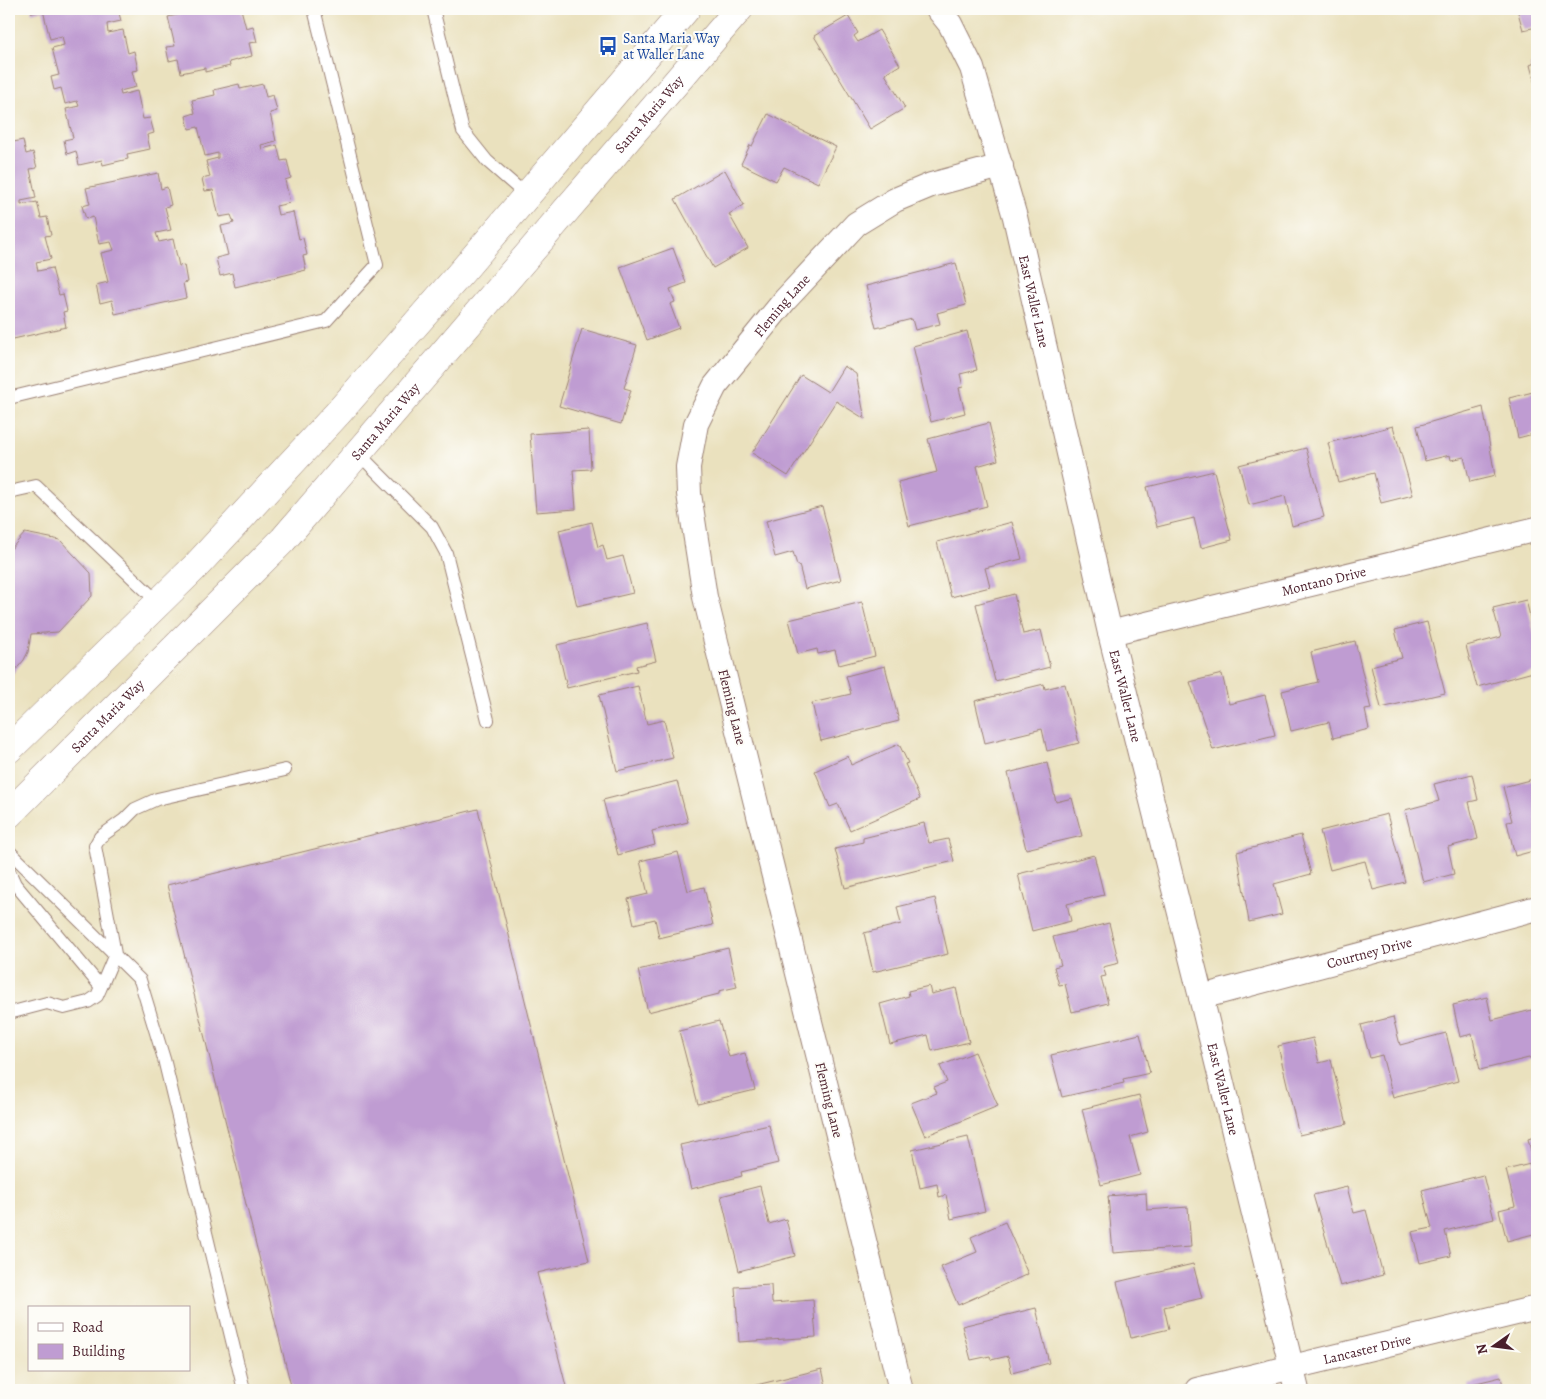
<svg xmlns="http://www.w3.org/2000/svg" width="1546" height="1399" viewBox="0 0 1546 1399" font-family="Alegreya,serif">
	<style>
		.building { fill: #bf9cd2 }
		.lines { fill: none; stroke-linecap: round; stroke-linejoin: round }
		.lane-casing { stroke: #9a8074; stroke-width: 14 }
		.street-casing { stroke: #9a8074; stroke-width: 26 }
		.secondary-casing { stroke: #9a8074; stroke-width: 29 }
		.lane { stroke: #fff; stroke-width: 12 }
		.street { stroke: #fff; stroke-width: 24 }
		.secondary { stroke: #fff; stroke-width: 28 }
		.labels { text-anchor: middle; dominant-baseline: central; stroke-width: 4; stroke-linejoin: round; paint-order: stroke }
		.transit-label { font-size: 14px; fill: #164399; stroke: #fdfcf7; text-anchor: start }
		.street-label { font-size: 14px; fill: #4a1f2b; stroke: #fdfcf7 }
	</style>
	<rect width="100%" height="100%" fill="#fdfcf7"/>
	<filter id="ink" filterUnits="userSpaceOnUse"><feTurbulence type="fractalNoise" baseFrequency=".02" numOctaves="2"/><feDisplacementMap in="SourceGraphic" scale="10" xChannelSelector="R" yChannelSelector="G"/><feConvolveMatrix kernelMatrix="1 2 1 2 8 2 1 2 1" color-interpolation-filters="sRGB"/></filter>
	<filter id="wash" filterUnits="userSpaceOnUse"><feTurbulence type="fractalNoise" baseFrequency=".0096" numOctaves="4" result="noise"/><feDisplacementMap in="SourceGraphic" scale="20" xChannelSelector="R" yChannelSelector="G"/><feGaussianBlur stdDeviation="1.12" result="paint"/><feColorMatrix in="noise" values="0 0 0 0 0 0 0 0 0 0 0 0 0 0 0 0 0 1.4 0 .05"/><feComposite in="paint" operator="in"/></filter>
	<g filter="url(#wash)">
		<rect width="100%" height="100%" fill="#eae1be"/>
		<g id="blocks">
			<!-- building -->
			<path class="building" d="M31 9H118L121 21 107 24 108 33 123 30 128 53 134 51 138 70 132 71 136 87 120 91 121 95 137 91 143 119 150 118 154 133 147 135 150 149 127 154 128 159 103 165 102 160 79 165 76 151 67 154 64 140 73 138 66 109 79 106 77 101 65 104 61 88 54 90 51 77 59 75 52 48 64 45 62 36 50 39 43 10 32 13Z
				M180 9H241L246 28 253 26 257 42 249 43 252 56 229 62 230 66 205 72V68L181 73 178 59 169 61 166 47 175 46 168 17 181 14Z
				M1517 9H1537V27L1523 30Z
				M848 16 858 33 854 36 858 42 879 30 900 65 885 74 905 108 870 129 814 36Z
				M1537 62V92L1530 65Z
				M239 84 240 89 263 84 266 97 273 95 277 111 270 113 276 141 261 145 262 149 277 145 281 161 287 160 291 178 285 180 290 203 276 206 278 215 293 212 299 239 303 238 307 255 303 256 306 270 235 287 232 273 220 276 216 258 228 255 221 226 234 223 231 215 219 217 213 190 205 191 202 179 210 177 206 161 218 158V153L205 156 198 127 189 129 186 116 195 113 192 100 215 95 214 90Z
				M768 114 836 147 818 183 784 167 776 181 741 164 750 145 752 146Z
				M23 140 26 154 33 152 37 168 30 169 36 198 21 201V205L37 202 41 218 47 217 51 235 45 236 51 259 36 262 38 271 52 268 59 295 63 294 67 311 63 312 66 327 9 340V143Z
				M725 170 744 205 729 214 748 248 713 268 675 199Z
				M158 173 161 189 167 187 171 205 165 207 171 230 156 233 159 242 173 239 179 266 184 265 187 282 183 283 186 298 115 314 112 300 100 303 96 285 108 282 101 253 114 250 111 242 99 244 93 217 86 219 82 206 90 204 86 188Z
				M673 248 686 283 670 289 675 302 670 304 679 328 647 340 620 267Z
				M956 263 966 305 937 313 940 324 915 330 912 319 876 328 866 286Z
				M582 329 637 345 624 388 631 390 621 424 559 406Z
				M967 331 977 370 960 374 963 387 959 388 965 413 931 422 913 346Z
				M844 366 856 374 865 419 836 401 788 476 752 453 801 375 828 392Z
				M1537 391V433L1518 438 1509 398Z
				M1483 407 1495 476 1470 482 1464 457 1451 460 1450 455 1425 461 1417 426Z
				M989 423 998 460 977 466 987 506 909 526 898 482 937 472 928 439Z
				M1393 426 1413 495 1381 503 1374 473 1338 482 1328 443Z
				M589 430 591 469 573 470 576 509 536 512 530 434Z
				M1306 448 1324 517 1292 526 1285 496 1249 505 1239 465Z
				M1214 471 1232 540 1201 548 1194 518 1157 527 1147 487Z
				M822 506 841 580 805 589 799 565H797L793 552 775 557 766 521Z
				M592 522 598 547 603 545 607 560 623 556 633 593 577 606 559 530Z
				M1012 522 1022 559 985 568 990 587 951 597 937 542Z
				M25 533 60 540 91 573 92 596 58 632 31 634 28 652 24 660 9 678V551Z
				M1014 594 1023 634 1041 630 1050 667 995 681 976 604Z
				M1526 600 1537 645V671L1477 687 1466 646 1501 637 1493 608Z
				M862 602 875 656 839 665 835 650 818 654 817 649 798 654 789 620Z
				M1427 622 1445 693 1381 708 1371 666 1402 658 1395 630Z
				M647 623 656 661 636 666 637 671 567 688 557 645Z
				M1355 641 1371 709 1365 710 1369 729 1333 738 1329 722 1291 731 1282 691 1318 682 1311 652Z
				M885 666 899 721 821 741 812 703 851 694 846 676Z
				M1222 674 1229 704 1265 695 1275 735 1213 750 1190 682Z
				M1044 684 1045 689 1065 684 1079 743 1047 751 1042 729 985 743 975 701Z
				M638 686 647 724 664 720 673 758 617 771 599 695Z
				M899 744 908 763 905 764 920 799 850 830 838 804 830 807 815 771 848 756 851 765Z
				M1047 763 1056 802 1072 798 1082 836 1026 849 1008 773Z
				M1472 774 1478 800 1469 802 1478 839 1448 847 1454 874 1423 882 1405 810 1439 801 1434 784Z
				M1537 778V850L1515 856 1507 822 1512 821 1503 787Z
				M677 781 688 822 652 831 655 845 618 855 603 800Z
				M478 809 589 1261 537 1273 567 1390H292L167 885Z
				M1387 814 1405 882 1373 890 1365 861 1330 870 1320 831Z
				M924 823 929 843 948 839 954 861 845 888 835 849 863 842V838Z
				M1301 835 1311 874 1274 884 1282 914 1249 922 1237 852Z
				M678 852 688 891 704 887 713 925 659 938 655 919 634 924 628 899 648 894 640 861Z
				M1094 855 1104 895 1067 904 1071 921 1032 931 1018 874Z
				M935 898 948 954 873 972 864 933 901 924 897 907Z
				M1109 923 1119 963 1103 967 1106 976 1101 977 1108 1003 1072 1012 1065 984 1059 985 1054 967 1061 965 1053 937Z
				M728 948 737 987 719 991V994L648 1012 638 970Z
				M929 986 931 994 956 988 969 1042 932 1051 928 1035 890 1044 880 1004 909 996 908 991Z
				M1487 997 1492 1020 1536 1009 1537 1016V1056L1480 1070 1472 1034 1460 1037 1453 1005Z
				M1393 1017 1400 1045 1446 1033 1458 1081 1393 1098 1382 1055 1370 1058 1361 1025Z
				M719 1021 729 1057 745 1053 755 1090 698 1104 679 1031Z
				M1140 1034 1150 1073 1123 1079 1124 1083 1062 1097 1051 1055Z
				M1313 1038 1319 1063 1331 1060 1347 1124 1299 1135 1278 1046Z
				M975 1052 998 1106 925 1136 911 1103 937 1093 934 1087 947 1082 940 1066Z
				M1139 1095 1148 1132 1130 1137 1140 1175 1101 1185 1082 1109Z
				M769 1125 778 1163 741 1172 742 1176 691 1189 680 1145Z
				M1537 1136V1233L1507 1241 1499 1210 1515 1206 1506 1170 1534 1163 1528 1139Z
				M968 1137 985 1211 951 1219 946 1195 939 1197 937 1184 920 1188 912 1150Z
				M1483 1175 1494 1219 1445 1231 1451 1256 1420 1263 1412 1232 1432 1228 1422 1190Z
				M760 1186 769 1224 786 1219 795 1256 739 1271 721 1196Z
				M1347 1187 1354 1213 1366 1210 1383 1275 1340 1286 1313 1195Z
				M1146 1193 1147 1210 1188 1207 1191 1247 1113 1253 1108 1196Z
				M1005 1222 1028 1274 958 1305 941 1267 977 1252 971 1237Z
				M1193 1264 1202 1298 1164 1307 1169 1329 1131 1338 1117 1282Z
				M771 1285 772 1303 813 1300 816 1337 739 1342 735 1287Z
				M1036 1308 1049 1363 1012 1373 1008 1356 991 1360 990 1356 971 1360 962 1326Z
				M822 1369 827 1390H736Z
				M1501 1377 1504 1390H1469L1468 1385Z"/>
		</g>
	</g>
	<g filter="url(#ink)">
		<use href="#blocks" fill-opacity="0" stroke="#9a8074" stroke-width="1"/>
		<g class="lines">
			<!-- lane casing -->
			<g class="lane-casing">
				<path id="lane" d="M433 9 463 131 487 161 527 196
					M9 398 326 321 377 265 314 9
					M358 453 432 527 446 553 488 720
					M9 492 36 486 159 603
					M9 851 140 980 164 1059 244 1390
					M9 871 15 884 101 987 97 996 88 1002 64 1008 47 1003 9 1013
					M101 987 115 954 95 846 100 837 124 820 135 809 157 799 285 770"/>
			</g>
			<!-- street casing -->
			<g class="street-casing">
				<g id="street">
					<path id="s1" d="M938 9 950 24 972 68 1015 217 1110 633 1201 997 1297 1390"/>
					<path id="s2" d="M1110 633 1537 529"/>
					<path id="s3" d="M1201 997 1537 908"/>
					<path id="s4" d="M901 1390 705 597 689 494 688 467 696 424 715 386 785 300 856 224 895 200 931 185 1001 166"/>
					<path id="s5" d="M1197 1390 1537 1308"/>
				</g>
			</g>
			<!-- secondary casing -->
			<g class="secondary-casing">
				<g id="secondary">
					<path d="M9 749 196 566 337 414 465 268 686 9"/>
					<path id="s6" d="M9 814 283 540 739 9"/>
				</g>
			</g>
			<!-- lane -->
			<use href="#lane" class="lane"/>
			<!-- street -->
			<use href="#street" class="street"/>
			<!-- secondary -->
			<use href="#secondary" class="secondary"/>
		</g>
	</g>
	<!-- icons -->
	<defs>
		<g id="bus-bare" transform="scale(1.5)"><path d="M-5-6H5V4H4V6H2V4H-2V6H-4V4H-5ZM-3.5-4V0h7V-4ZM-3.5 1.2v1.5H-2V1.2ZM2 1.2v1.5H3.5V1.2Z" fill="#1a4fb4" stroke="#fdfcf7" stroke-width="2.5" paint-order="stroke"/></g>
	</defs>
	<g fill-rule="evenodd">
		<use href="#bus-bare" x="608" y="46"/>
	</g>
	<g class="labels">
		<!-- transit labels -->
		<g class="transit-label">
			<text x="623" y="38">Santa Maria Way<tspan x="623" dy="16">at Waller Lane</tspan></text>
		</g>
		<!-- street labels -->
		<g class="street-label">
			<text stroke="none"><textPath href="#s6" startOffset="949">Santa Maria Way</textPath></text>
			<text stroke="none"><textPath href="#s1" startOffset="310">East Waller Lane</textPath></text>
			<text stroke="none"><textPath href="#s4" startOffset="1139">Fleming Lane</textPath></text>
			<text stroke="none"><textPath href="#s6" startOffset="544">Santa Maria Way</textPath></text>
			<text stroke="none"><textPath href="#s2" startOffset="220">Montano Drive</textPath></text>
			<text stroke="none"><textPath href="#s1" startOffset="715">East Waller Lane</textPath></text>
			<text transform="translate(732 707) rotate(76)">Fleming Lane</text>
			<text stroke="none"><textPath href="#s6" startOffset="139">Santa Maria Way</textPath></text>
			<text stroke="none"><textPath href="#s3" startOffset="174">Courtney Drive</textPath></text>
			<text stroke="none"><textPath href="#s1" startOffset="1120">East Waller Lane</textPath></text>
			<text transform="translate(829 1100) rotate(76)">Fleming Lane</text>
			<text stroke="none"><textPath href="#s5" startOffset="175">Lancaster Drive</textPath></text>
		</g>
	</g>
	<!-- margin -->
	<rect width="1546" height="1399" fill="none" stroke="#fdfcf7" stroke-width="30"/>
	<!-- legend -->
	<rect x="28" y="1306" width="162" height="65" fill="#fdfcf7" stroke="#b5a4a5"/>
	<rect x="38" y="1323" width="25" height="8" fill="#ffffff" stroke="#b5a4a5"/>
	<text x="72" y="1332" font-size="15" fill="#4a1f2b">Road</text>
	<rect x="38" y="1344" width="25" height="15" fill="#bf9cd2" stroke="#b5a4a5"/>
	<text x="72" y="1356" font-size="15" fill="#4a1f2b">Building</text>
	<!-- north arrow -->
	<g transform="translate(1494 1346) rotate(256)" stroke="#fdfcf7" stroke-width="4" paint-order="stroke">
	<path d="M0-4L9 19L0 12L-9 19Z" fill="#4a1f2b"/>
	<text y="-8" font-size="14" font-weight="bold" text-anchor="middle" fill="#4a1f2b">N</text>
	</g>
</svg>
